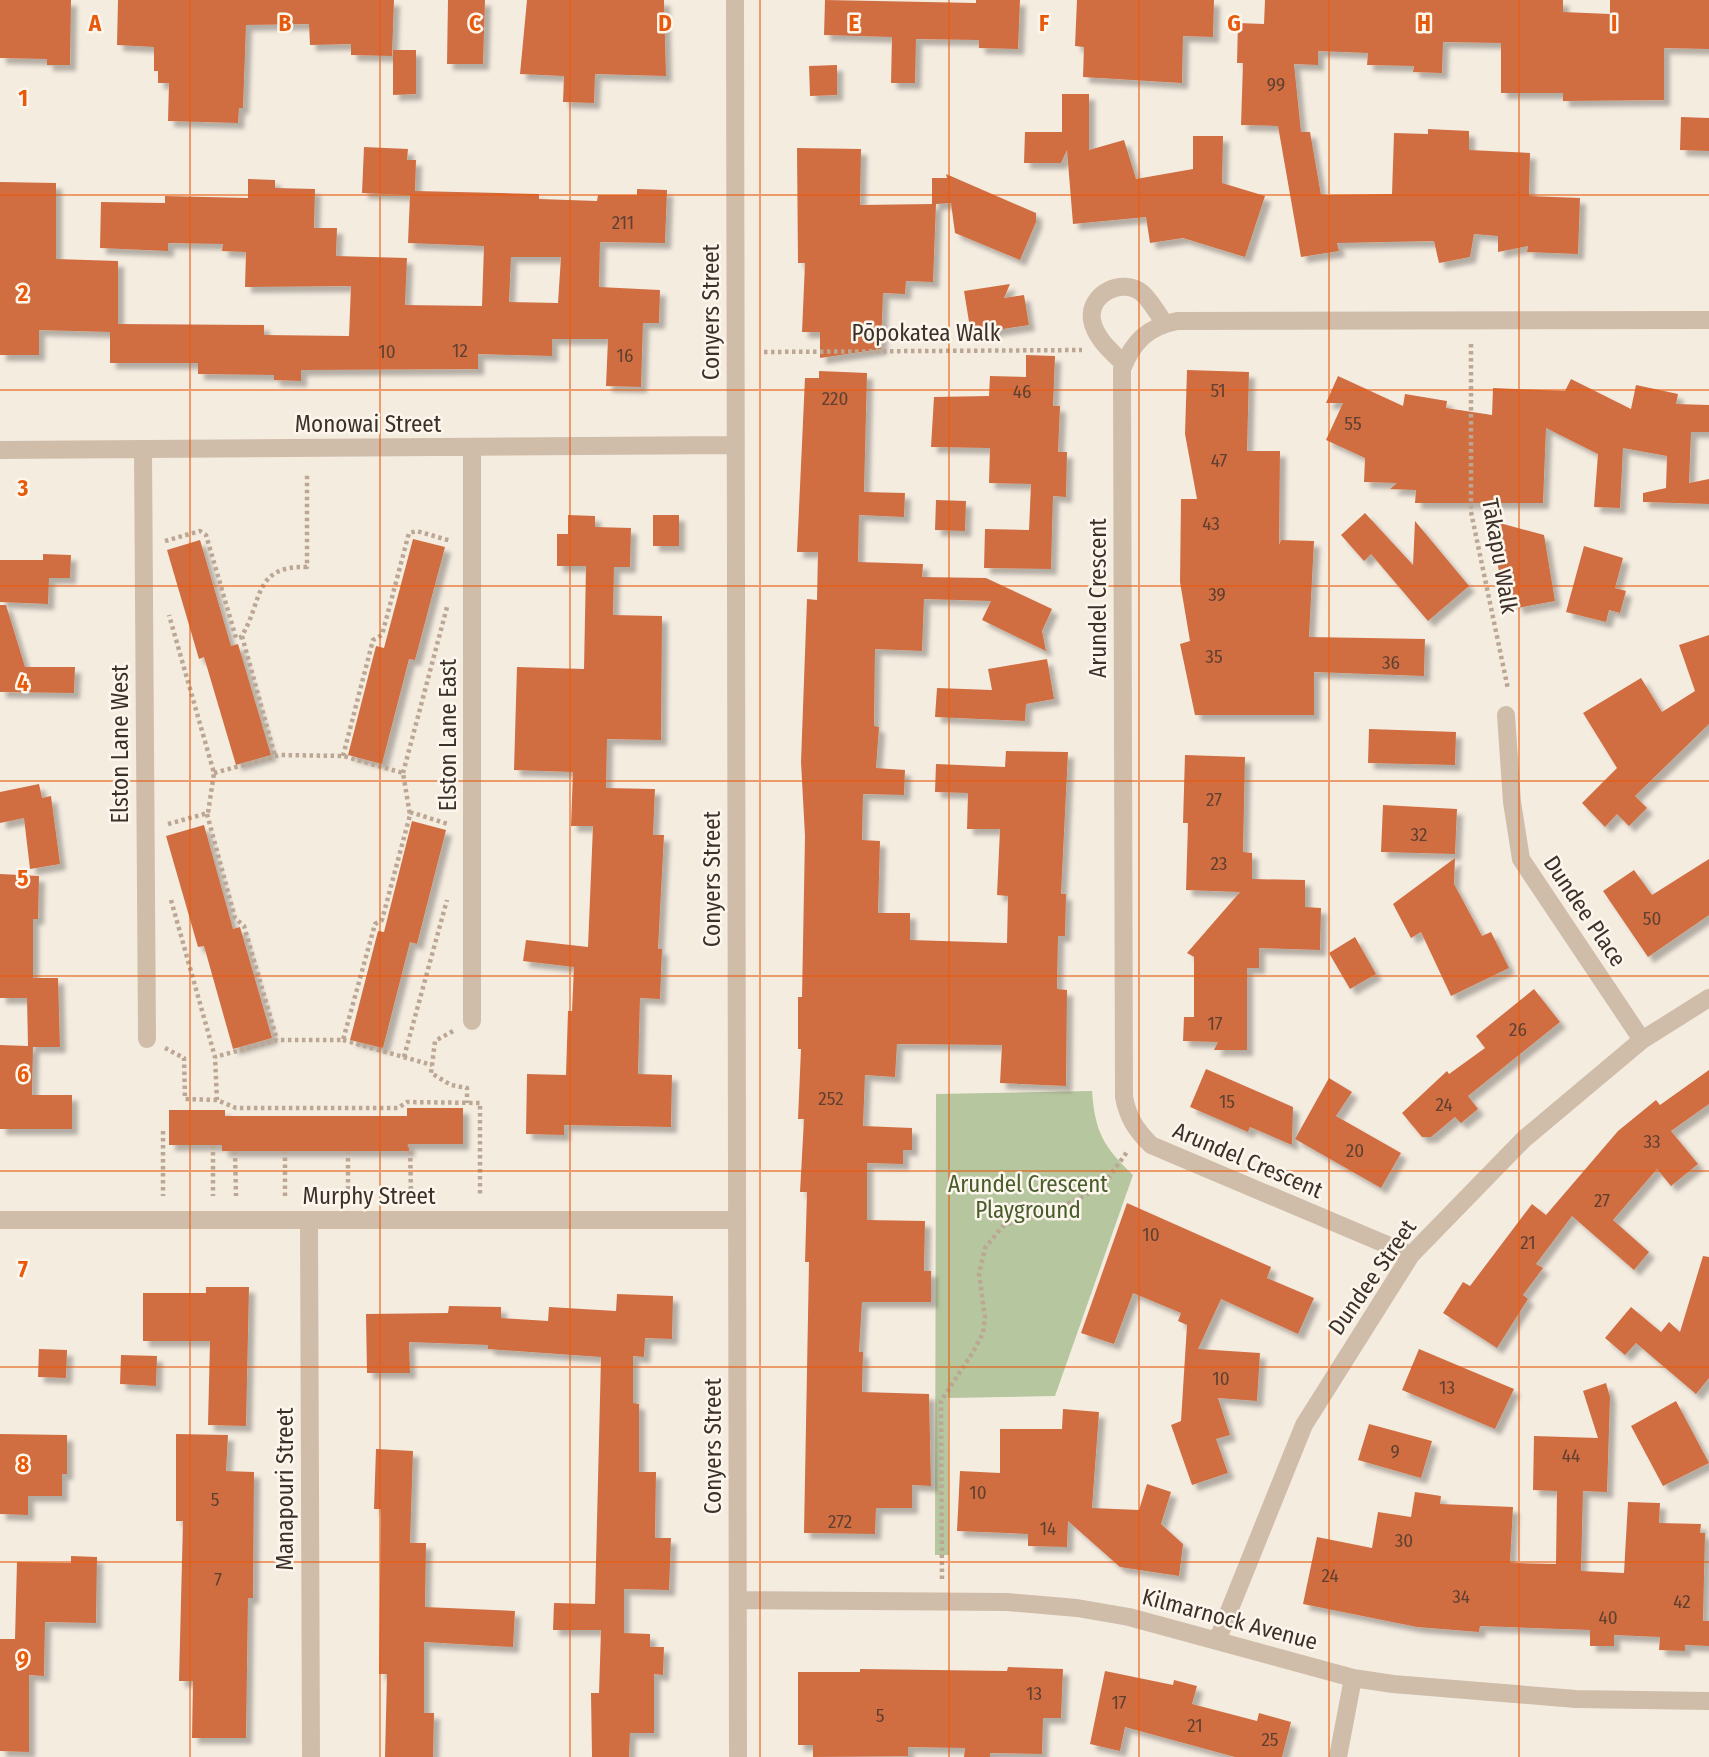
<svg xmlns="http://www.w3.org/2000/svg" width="1709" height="1757" viewBox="0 0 1709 1757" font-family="'Fira Sans Condensed',sans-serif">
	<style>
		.green { fill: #b6c69e }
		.building { fill: #d06e43; fill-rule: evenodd; filter: url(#shadow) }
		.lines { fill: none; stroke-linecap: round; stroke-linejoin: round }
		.path { stroke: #bba794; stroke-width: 4.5; stroke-dasharray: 3.5 3.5; stroke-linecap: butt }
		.street { stroke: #cfbdaa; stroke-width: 18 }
		.grid { fill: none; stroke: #e8590c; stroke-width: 2; stroke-opacity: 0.55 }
		.labels { text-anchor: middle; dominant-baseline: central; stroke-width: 5; stroke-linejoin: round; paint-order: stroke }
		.number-label { font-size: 19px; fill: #614030 }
		.street-label { font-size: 23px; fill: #3c312a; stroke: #fcf6ed }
		.park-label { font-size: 23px; fill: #485d2b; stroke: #fcf6ed }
		.grid-label { font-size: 23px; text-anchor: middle; font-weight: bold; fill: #e8590c; stroke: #fcf6ed; stroke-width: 5; stroke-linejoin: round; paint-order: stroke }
	</style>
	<defs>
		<filter id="shadow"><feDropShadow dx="6" dy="6" stdDeviation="2" flood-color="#0004"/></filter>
	</defs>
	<rect width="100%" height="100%" fill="#f5ece0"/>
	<!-- green -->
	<path class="green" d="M1092 1091C1095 1132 1103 1146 1133 1175L1055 1396 948 1398 949 1555H935L936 1094Z"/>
	<!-- building -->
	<path class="building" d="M0 0H71L70 65H47V59L0 58Z
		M118 0H394L392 56 351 55V44L310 45 309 24 246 25 243 108H239L238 123 168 121 169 83H158V71H154V47L117 45Z
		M448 0H485L483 64H447Z
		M527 0H664L666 76 595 74 594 103 563 102 564 76 520 74Z
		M825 0 976 3V0H1020L1018 49 979 48V40L916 39 915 83H891L892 37 824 35Z
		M1077 0H1214L1213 37 1183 36 1182 83 1083 77 1084 47 1075 46Z
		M1265 0H1563V12L1610 14V0H1709V49L1664 48V100L1563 101V93H1501V43L1443 42 1442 73 1413 72 1414 66 1367 65 1368 53 1318 51V65L1294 64 1301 132H1310L1321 195 1392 194 1394 133 1428 134V129L1469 131V150L1530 153 1529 196 1580 198 1578 254 1527 252 1528 246 1498 252V236L1474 234 1470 257 1439 263 1434 241 1337 243 1339 251 1301 257 1278 126 1241 125 1243 63H1237L1238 23 1264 24Z
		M393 50H416V94L393 95Z
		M837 65V95L810 96 809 66Z
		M1062 94H1089V150L1124 140 1136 179 1193 169V136H1223L1222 183 1265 196 1245 257 1183 238 1150 243 1146 217 1073 224 1067 150 1061 163H1024L1025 132H1062Z
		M1681 117 1709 118V151L1680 150Z
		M364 147 408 149 407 160H416L415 191 539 194V199L597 201 598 195H637V189L667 190 665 243 600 242 599 287 660 290 659 323H643L641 387 606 386 608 339H552V356L478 354V369L301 370V381L274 380V375L198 374V363H110V332L39 330V355H0V182L56 183V259L118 261V324L264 325V335L349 336 351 286 245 287 246 252 222 251 223 244 168 243V251L100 248 101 202 165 203V196L248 198V179L275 180V188L315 189 314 228H337L336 256 407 258 405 305 482 306 484 246 408 243 410 195 362 193ZM511 257H561L558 303 509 302Z
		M797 148 861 149 860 205 932 204V178H947L946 174 1036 213V222L1020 260 955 233 951 203 936 204 933 282 906 281 905 294 883 293 881 349 820 358V332H802L805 263H798Z
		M1010 284 1004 298 1024 295 1029 325 971 334 964 291Z
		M1026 355 1055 356 1053 406H1060L1058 452H1067L1066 497 1053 496 1051 569 984 568 985 529 1029 530 1031 484 989 483 990 448 931 447 934 397 989 396 990 376 1026 377Z
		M1187 370 1249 372 1247 451H1280L1279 545 1281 540 1314 541 1309 637 1425 639 1424 676 1314 672V715H1195L1180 644 1190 641 1180 582 1181 499H1197L1185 434Z
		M819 371 867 373 864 492 905 493 904 517 859 515 858 562 923 564 922 577 986 578 1052 609 1042 631 1046 651 982 620 991 601 924 599 922 651 875 649 874 726 879 727 876 768 905 770 904 795 863 794 862 840 880 841 878 913H910V940L1007 943 1008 896 997 895 1000 829H967L968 793 935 792 936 764 1005 767 1006 751 1068 752 1061 894H1066L1065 936H1058L1057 989 1067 990 1066 1086 1000 1083 1002 1045 897 1044 895 1077 865 1075 863 1126 912 1128V1150H903V1164L867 1163V1220L925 1221 924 1271H931V1302H862L859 1352H863L862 1392 929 1394 931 1486 912 1485V1508H876L875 1534 804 1533 809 1262H805L807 1192H800L804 1119H798L801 1049H798V997H802L805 836 801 762 807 599 817 600 818 552H797L805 378H819Z
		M1338 376 1403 406 1405 394 1447 401 1446 408 1492 415 1493 388 1565 391 1571 379 1631 409 1636 385 1678 394 1676 404 1709 405V432H1691L1689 483 1709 479V504L1643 502V493L1666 488 1667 456 1623 448 1620 508 1594 507 1598 454 1546 428 1543 503H1415L1416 490 1390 489 1397 483 1364 482 1365 458 1326 440 1343 403H1326Z
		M936 500 966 501 965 531 935 530Z
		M1365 513 1413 565 1415 521 1469 586 1428 621 1371 554 1364 561 1341 535Z
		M568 515 595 516V527L631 528 630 567H614L613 615 662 616 661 740 607 739 606 788 655 789 653 835H664L658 949H662L660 999 640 998 638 1074 672 1075 671 1127 564 1125V1135L526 1134 527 1074 566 1075 568 1011H572L574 967 523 961 526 940 588 947 593 826H571L573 772 514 770 517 667 584 669 586 566H557V534H568Z
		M653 515H679V546H653Z
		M1496 522 1544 535 1555 601 1517 608 1516 601 1505 602 1495 551Z
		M413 539 445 547 415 660 409 659 382 764 348 755 376 646 384 648Z
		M200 540 231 646 238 644 271 755 236 765 204 657 199 659 167 550Z
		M1584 546 1623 558 1615 588 1626 591 1620 613 1609 610 1606 622 1566 612Z
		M43 554 71 555 70 578H49L48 604 0 602V560H43Z
		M0 605H6L25 667H75L74 693 0 692Z
		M1709 635V724L1635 796 1647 808 1629 826 1617 814 1605 827 1582 803 1617 768 1583 713 1641 678 1662 712 1695 691 1679 645Z
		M1047 659 1054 699 1026 704 1025 721 935 717 937 688 992 690 988 669Z
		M1369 729 1456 732 1455 765 1368 763Z
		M1185 755 1245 757 1243 852 1252 853V879L1305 880V907L1321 908 1320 950 1259 948V968H1247V1050H1214L1218 1042 1183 1041 1184 1017H1194V957L1187 953 1240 892 1186 890 1188 823H1183Z
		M39 784 42 798 51 796 60 864 30 869 24 818 0 823V792Z
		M1383 805 1457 809 1455 854 1381 852Z
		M412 821 446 830 417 944 410 942 383 1048 350 1040 378 931 384 932Z
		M204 825 233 929 240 927 272 1038 233 1049 204 946 198 947 166 836Z
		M1455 858 1454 884 1482 936 1491 932 1509 968 1451 996 1421 932 1411 938 1393 904Z
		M1709 859V915L1648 957 1603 891 1634 870 1652 895Z
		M0 874 39 876 38 919H33V978H58L60 1047H33L32 1095H72V1129H0V1045L28 1046 27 998H0Z
		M1355 937 1376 974 1350 989 1329 953Z
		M1534 989 1560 1022 1468 1096 1478 1109 1461 1123 1455 1117 1431 1137H1422L1402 1113 1447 1071 1449 1074 1485 1048 1476 1036Z
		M1206 1069 1293 1107 1292 1145 1250 1127 1248 1132 1190 1107Z
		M1709 1070V1104L1671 1131 1698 1164 1671 1186 1657 1169 1613 1220 1649 1252 1634 1270 1572 1216 1536 1264 1543 1268 1523 1295 1528 1299 1497 1348 1443 1313 1463 1282 1470 1286 1532 1204 1546 1215 1618 1131 1656 1100 1660 1105Z
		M1329 1078 1352 1092 1336 1116 1401 1153 1381 1188 1295 1139Z
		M407 1108H463V1144H409V1151H222V1145H169V1110H225V1116H407Z
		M1127 1203 1271 1267 1267 1278 1314 1298 1298 1334 1221 1299 1198 1349 1260 1353 1257 1401 1218 1398 1230 1435 1216 1439 1228 1473 1192 1485 1171 1425 1181 1421 1187 1325 1178 1321 1181 1313 1133 1293 1114 1344 1081 1333Z
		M1703 1256 1709 1257V1378L1696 1394 1636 1343 1625 1355 1605 1338 1631 1307 1661 1332 1669 1322 1680 1332Z
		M206 1287H249L246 1426 208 1425 210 1341H143V1293H206Z
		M617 1294 673 1296 672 1339 645 1338 644 1357 633 1356V1403L639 1404V1472H656L655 1538H671L669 1590 624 1589V1633L650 1634V1647H664L663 1675 654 1674V1733H630L629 1757H592L591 1693H599L601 1630H553L554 1603 595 1604 601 1357 488 1349V1345L409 1342 410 1373H367L366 1314 448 1313 449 1306 501 1307V1318L548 1321 549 1307 616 1311Z
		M39 1349 67 1350 66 1378 38 1377Z
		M1419 1349 1514 1389 1495 1429 1402 1390Z
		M121 1355 157 1356 156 1386 120 1384Z
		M1606 1383 1610 1397 1607 1492 1583 1491 1581 1571 1624 1573 1628 1502 1660 1503 1659 1523 1701 1524 1700 1533H1705L1703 1621H1709V1646L1685 1645V1651L1659 1650 1660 1637 1614 1635V1646H1590V1630L1480 1626 1479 1632 1417 1627 1303 1604 1317 1537 1372 1548 1378 1512 1411 1517 1415 1492 1441 1496 1440 1504 1513 1507 1510 1563 1556 1564 1557 1491 1533 1490 1534 1436 1598 1438 1583 1391Z
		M1676 1401 1709 1463 1663 1486 1631 1426Z
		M1063 1409 1099 1412 1092 1508 1139 1510 1147 1484 1171 1492 1161 1524 1183 1544 1179 1576 1120 1567 1068 1521 1067 1547 1028 1546V1534L957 1531 960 1471 1000 1473V1429H1062Z
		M1369 1424 1432 1441 1421 1478 1358 1460Z
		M0 1434 67 1435V1474H62V1496H28V1515L0 1514Z
		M176 1434 228 1435 226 1471 254 1472 253 1598H248L246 1738H192L193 1681H179L183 1521H176Z
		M376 1449 413 1451 410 1543H426L425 1607 515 1611 513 1647 424 1642V1713H434L433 1757H385L387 1674H379L381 1509H374Z
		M71 1556 97 1557 96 1623 45 1622 44 1676 29 1675V1752L0 1751V1639H15L17 1562 71 1563Z
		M1008 1667 1063 1669 1061 1718H1043L1042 1754 990 1753V1757H964L965 1748 908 1747V1756L813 1757V1745H798V1672H860V1669L1007 1671Z
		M1105 1671 1173 1685 1174 1680 1197 1686 1192 1704 1257 1721 1259 1713 1291 1722 1282 1757H1235L1125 1727 1120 1751 1090 1744Z"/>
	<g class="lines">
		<!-- path -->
		<path class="path" d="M1471 344V512L1508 689
			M764 352 1082 350
			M165 541 200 531 206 535 236 638 241 637C263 603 252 565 307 567V474
			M242 636 275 756
			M343 756 373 640 382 635 409 533 417 531 451 541
			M214 773 280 755 343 756 403 773 410 815 382 920 375 924 343 1040H277L215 1057
			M403 773 447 607
			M410 812 448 824
			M207 814 235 918 244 926 277 1040
			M168 824 208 813 214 773 169 615
			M171 900 215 1057 217 1100
			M453 1031 435 1041 431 1073 451 1085 467 1088V1103
			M343 1040 432 1065
			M165 1048 184 1058 185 1099 217 1100 236 1108H398L407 1102 480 1103V1196
			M404 1057 447 900
			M163 1131V1196
			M410 1144 411 1196
			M213 1145V1196
			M235 1151 236 1196
			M348 1151V1196
			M285 1196V1151
			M942 1579 941 1401 973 1352 983 1333 985 1317 979 1274 985 1248 1002 1227 1014 1221 1052 1211 1101 1188 1127 1152"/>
		<!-- street -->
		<path class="street" d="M735 0 738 1757
			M1124 364C1112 352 1095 338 1092 320 1088 294 1122 277 1142 293 1151 301 1158 314 1165 324
			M143 449 147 1039
			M472 449V1021
			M0 450 736 445
			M1506 715 1512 802 1521 859 1642 1040
			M0 1220H737
			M309 1220 311 1757
			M1411 1255 1151 1145C1136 1130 1128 1118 1124 1097L1122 369C1133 342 1147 327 1177 321L1709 320
			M738 1600 1007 1602 1077 1608 1129 1617 1353 1678 1393 1684 1576 1699 1709 1701
			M1217 1641 1304 1425 1411 1255 1524 1139 1642 1040 1709 998
			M1338 1757 1353 1678"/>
	</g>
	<!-- grid -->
	<path class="grid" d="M190 0V1757M380 0V1757M570 0V1757M760 0V1757M949 0V1757M1139 0V1757M1329 0V1757M1519 0V1757M0 195H1709M0 390H1709M0 586H1709M0 781H1709M0 976H1709M0 1171H1709M0 1367H1709M0 1562H1709"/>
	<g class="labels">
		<!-- number labels -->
		<g class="number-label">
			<text x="1276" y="84">99</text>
			<text x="623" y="222">211</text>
			<text x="460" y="350">12</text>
			<text x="387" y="351">10</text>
			<text x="625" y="355">16</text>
			<text x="1218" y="390">51</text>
			<text x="1022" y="391">46</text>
			<text x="835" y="398">220</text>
			<text x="1353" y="423">55</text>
			<text x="1219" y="460">47</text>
			<text x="1211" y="523">43</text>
			<text x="1217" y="594">39</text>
			<text x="1214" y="656">35</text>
			<text x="1391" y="662">36</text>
			<text x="1214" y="799">27</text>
			<text x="1419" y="834">32</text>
			<text x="1219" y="863">23</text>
			<text x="1652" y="918">50</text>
			<text x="1215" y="1023">17</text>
			<text x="1518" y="1029">26</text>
			<text x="831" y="1098">252</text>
			<text x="1227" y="1101">15</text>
			<text x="1444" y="1104">24</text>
			<text x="1652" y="1141">33</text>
			<text x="1355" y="1150">20</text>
			<text x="1602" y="1200">27</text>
			<text x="1151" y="1234">10</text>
			<text x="1528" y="1242">21</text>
			<text x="1221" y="1378">10</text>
			<text x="1447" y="1387">13</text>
			<text x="1395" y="1451">9</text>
			<text x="1571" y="1455">44</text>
			<text x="978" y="1492">10</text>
			<text x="215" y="1499">5</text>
			<text x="840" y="1521">272</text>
			<text x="1048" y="1528">14</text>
			<text x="1404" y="1540">30</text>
			<text x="1330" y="1575">24</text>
			<text x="218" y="1579">7</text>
			<text x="1461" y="1596">34</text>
			<text x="1682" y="1601">42</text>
			<text x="1608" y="1617">40</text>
			<text x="1034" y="1693">13</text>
			<text x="1119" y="1702">17</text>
			<text x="880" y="1715">5</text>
			<text x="1195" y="1725">21</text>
			<text x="1270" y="1739">25</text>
		</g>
		<!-- street labels -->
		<g class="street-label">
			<text transform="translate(711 312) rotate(-90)">Conyers Street</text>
			<text x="926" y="333">Pōpokatea Walk</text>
			<text x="368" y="424">Monowai Street</text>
			<text transform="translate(1500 556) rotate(80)">Tākapu Walk</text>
			<text transform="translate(1098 598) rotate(-90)">Arundel Crescent</text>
			<text transform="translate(448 735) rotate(-90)">Elston Lane East</text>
			<text transform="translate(120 744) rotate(-90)">Elston Lane West</text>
			<text transform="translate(712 879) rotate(-90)">Conyers Street</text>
			<text transform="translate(1585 911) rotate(56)">Dundee Place</text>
			<text transform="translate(1248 1160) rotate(23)">Arundel Crescent</text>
			<text x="369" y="1196">Murphy Street</text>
			<text transform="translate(1372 1277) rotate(-55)">Dundee Street</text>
			<text transform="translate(713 1446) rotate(-90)">Conyers Street</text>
			<text transform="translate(285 1489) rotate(-90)">Manapouri Street</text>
			<text transform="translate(1230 1619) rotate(15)">Kilmarnock Avenue</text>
		</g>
		<!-- park labels -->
		<g class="park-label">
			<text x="1028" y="1184">Arundel Crescent<tspan x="1028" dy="26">Playground</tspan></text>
		</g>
	</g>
	<g class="grid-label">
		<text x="95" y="31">A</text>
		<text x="285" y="31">B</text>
		<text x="475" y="31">C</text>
		<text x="665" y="31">D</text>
		<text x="854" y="31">E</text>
		<text x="1044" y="31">F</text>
		<text x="1234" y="31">G</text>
		<text x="1424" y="31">H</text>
		<text x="1614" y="31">I</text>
		<text x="23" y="106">1</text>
		<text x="23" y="301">2</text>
		<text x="23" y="496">3</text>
		<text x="23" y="691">4</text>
		<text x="23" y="886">5</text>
		<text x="23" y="1082">6</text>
		<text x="23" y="1277">7</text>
		<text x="23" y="1472">8</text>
		<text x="23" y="1667">9</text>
	</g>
</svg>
